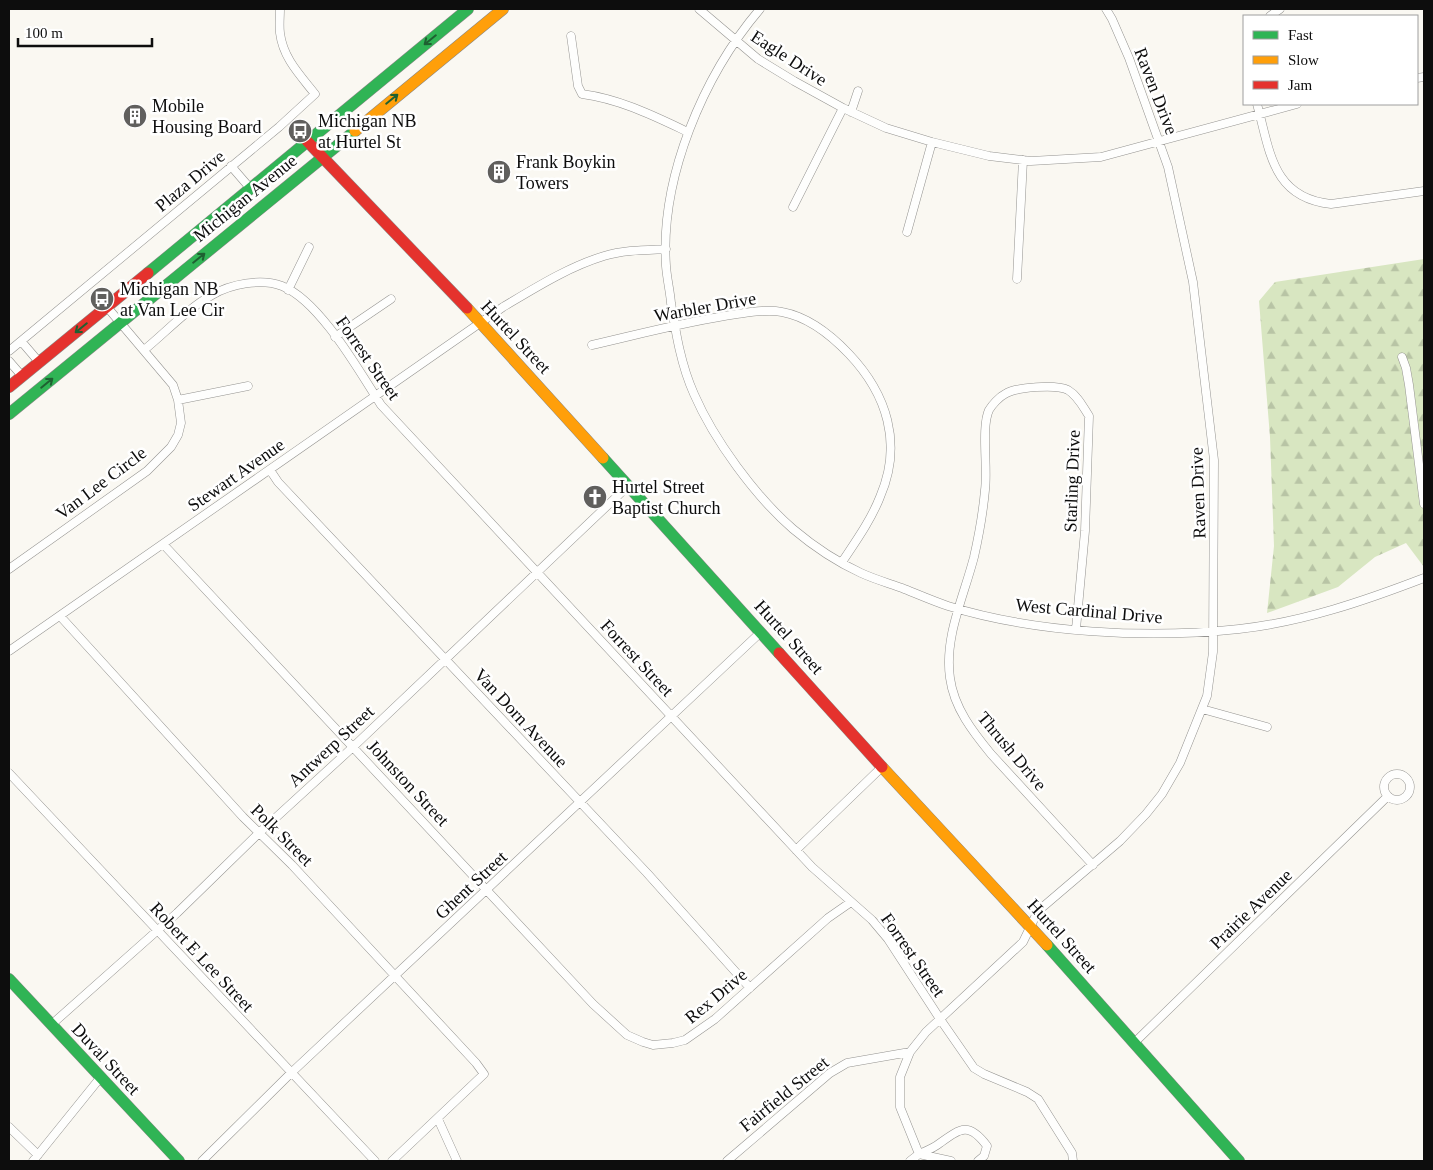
<svg xmlns="http://www.w3.org/2000/svg" width="1433" height="1170" viewBox="0 0 1433 1170" font-family="Georgia,serif">
	<style>
		.forest { fill: url(#forest-firs) }
		.lines { fill: none; stroke-linecap: round; stroke-linejoin: round }
		.street-casing { stroke: #949390; stroke-width: 9 }
		.fast-casing { stroke: #8a8987; stroke-width: 12 }
		.slow-casing { stroke: #8a8987; stroke-width: 12 }
		.jam-casing { stroke: #8a8987; stroke-width: 12 }
		.street { stroke: #fefefd; stroke-width: 8 }
		.fast { stroke: #30b455; stroke-width: 11 }
		.slow { stroke: #ff9f0a; stroke-width: 11 }
		.jam { stroke: #e5322d; stroke-width: 11 }
		.oneway { stroke: #1e6031 }
		.labels { text-anchor: middle; dominant-baseline: central; stroke-width: 5; stroke-linejoin: round; paint-order: stroke }
		.street-label { font-size: 18px; fill: #0d0d0d; stroke: #fff }
		.poi-label { font-size: 18px; fill: #0d0d0d; stroke: #fff; text-anchor: start }
	</style>
	<defs>
		<pattern id="forest-firs" width="22" height="20" patternUnits="userSpaceOnUse" patternTransform="scale(1.25)"><rect width="22" height="20" fill="#d8e6c1"/><path d="M5 1l3.5 6h-7zM16 11l3.5 6h-7z" fill="#b8c4a5"/></pattern>
	</defs>
	<rect width="100%" height="100%" fill="#faf8f2"/>
	<!-- forest -->
	<path class="forest" d="M1424 259V567L1406 543 1375 557 1338 587 1267 613 1274 546 1270 437 1259 301 1275 282Z"/>
	<g class="lines">
		<!-- street casing -->
		<g class="street-casing">
			<path id="street" d="M699 9 758 59 794 81 843 108 886 128 932 142 989 156 1031 161 1101 157 1297 104
				M760 9C703 76 660 178 666 266 667 279 670 291 671 303 676 334 681 365 694 394 714 440 755 496 793 529 812 545 837 562 861 573 874 579 888 583 902 588 917 594 933 601 948 606 1035 633 1148 639 1239 629 1303 622 1364 601 1424 578
				M1270 16 1280 9
				M571 36 578 86 582 94C620 99 654 116 688 132
				M1417 78 1424 77
				M1257 104C1270 151 1272 198 1331 204L1424 191
				M851 112 858 91
				M231 166 250 188
				M793 207 843 108
				M907 232 932 142
				M1017 279 1023 160
				M288 290 309 247
				M335 337 391 299
				M21 341 39 362
				M592 345C640 334 688 321 737 314 751 312 768 309 782 312 809 317 831 335 849 354 887 394 903 444 880 497 871 520 856 541 842 562
				M144 350C166 332 187 309 212 295 231 284 261 278 282 286 320 301 359 371 381 405L812 867 872 920 888 939 940 1019 974 1068 984 1074 1027 1092 1038 1099 1072 1153 1073 1161
				M9 351 279 127 315 94C300 75 283 58 280 33 279 25 280 17 280 9
				M1402 357 1406 368 1409 385 1424 504
				M9 361 22 376
				M178 400 248 386
				M270 470 278 482 647 873 750 988
				M163 544 593 1004 627 1035 643 1042 653 1045 673 1043 685 1040 715 1019 828 918 851 902
				M9 569 147 471 171 447 178 435 181 423 178 400 173 385 107 307
				M60 616 243 817 292 865 476 1063 484 1074 392 1161
				M1076 629 1085 531 1089 416C1083 407 1078 396 1068 390 1056 384 1016 387 1005 394 999 397 992 405 989 410 981 427 988 469 985 490 983 512 979 535 974 557 964 596 944 637 950 678 954 708 973 732 991 754L1093 865
				M9 651 503 307C535 288 568 267 604 256 624 250 645 250 666 249
				M1202 709 1267 727
				M9 773 375 1161
				M1384 787a13 13 0 1 1 26 0a13 13 0 1 1-26 0Z
				M796 850 882 767
				M51 1025 177 913 259 833 353 747 628 486
				M1134 1043 1388 796
				M438 1119 457 1161
				M9 1127 38 1155
				M919 1154C926 1151 934 1148 940 1143 961 1128 969 1122 987 1146L984 1156 978 1161
				M919 1154 951 1161
				M33 1161 100 1078
				M202 1161 291 1073 761 632
				M727 1161 830 1073 847 1063 910 1052
				M910 1161 919 1154 900 1107V1077L910 1052 926 1032 1023 942 1038 911 1120 841 1146 814 1162 794 1180 763 1207 696 1213 652 1214 460 1193 282 1168 167 1129 58 1112 19 1106 9"/>
		</g>
		<!-- fast casing -->
		<g class="fast-casing">
			<path id="fast" d="M148 273 468 9
				M9 414 355 131
				M603 458 779 653
				M1047 945 1239 1161
				M9 979 179 1161"/>
		</g>
		<!-- slow casing -->
		<g class="slow-casing">
			<path id="slow" d="M355 131 503 9
				M467 308 603 458
				M882 767 1047 945"/>
		</g>
		<!-- jam casing -->
		<g class="jam-casing">
			<path id="jam" d="M307 141 467 308
				M9 387 148 273
				M779 653 882 767"/>
		</g>
		<!-- street -->
		<use href="#street" class="street"/>
		<!-- fast -->
		<use href="#fast" class="fast"/>
		<!-- slow -->
		<use href="#slow" class="slow"/>
		<!-- jam -->
		<use href="#jam" class="jam"/>
	</g>
	<!-- one-way arrows -->
	<defs><path id="oneway-shaft" d="M-6 0H5M1.5-3L5.5 0L1.5 3" fill="none" stroke-width="1.6" stroke-linecap="round" stroke-linejoin="round" transform="scale(1.25)"/></defs>
	<g class="oneway">
		<use href="#oneway-shaft" transform="translate(430 40) rotate(141)"/>
		<use href="#oneway-shaft" transform="translate(392 99) rotate(-39)"/>
		<use href="#oneway-shaft" transform="translate(199 258) rotate(-39)"/>
		<use href="#oneway-shaft" transform="translate(81 328) rotate(141)"/>
		<use href="#oneway-shaft" transform="translate(47 383) rotate(-39)"/>
	</g>
	<!-- icons -->
	<defs>
		<g id="building-disc" transform="scale(1.25)"><circle r="9.5" fill="#605f5d" stroke="#fff"/><path d="M-4-6H4V6H1V3H-1V6H-4ZM-2.5-4.3h1.7v1.8h-1.7ZM.8-4.3h1.7v1.8H.8ZM-2.5-1h1.7V.8h-1.7ZM.8-1h1.7V.8H.8Z" fill="#fff"/></g>
		<g id="bus-disc" transform="scale(1.25)"><circle r="9.5" fill="#605f5d" stroke="#fff"/><path d="M-5-6H5V4H4V6H2V4H-2V6H-4V4H-5ZM-3.5-4V0h7V-4ZM-3.5 1.2v1.5H-2V1.2ZM2 1.2v1.5H3.5V1.2Z" fill="#fff"/></g>
		<g id="church-disc" transform="scale(1.25)"><circle r="9.5" fill="#605f5d" stroke="#fff"/><path d="M-1.2-6h2.4v3.5h3.3v2.4h-3.3V6h-2.4V-.1h-3.3v-2.4h3.3Z" fill="#fff"/></g>
	</defs>
	<g fill-rule="evenodd">
		<use href="#building-disc" x="135" y="116"/>
		<use href="#bus-disc" x="300" y="131"/>
		<use href="#building-disc" x="499" y="172"/>
		<use href="#bus-disc" x="102" y="299"/>
		<use href="#church-disc" x="595" y="497"/>
	</g>
	<g class="labels">
		<!-- street labels -->
		<g class="street-label">
			<text transform="translate(789 58) rotate(33)">Eagle Drive</text>
			<text transform="translate(1156 91) rotate(69)">Raven Drive</text>
			<text transform="translate(190 181) rotate(-40)">Plaza Drive</text>
			<text transform="translate(245 198) rotate(-39)">Michigan Avenue</text>
			<text transform="translate(705 307) rotate(-10)">Warbler Drive</text>
			<text transform="translate(516 337) rotate(47)">Hurtel Street</text>
			<text transform="translate(368 358) rotate(55)">Forrest Street</text>
			<text transform="translate(236 475) rotate(-35)">Stewart Avenue</text>
			<text transform="translate(1072 481) rotate(-88)">Starling Drive</text>
			<text transform="translate(101 483) rotate(-37)">Van Lee Circle</text>
			<text transform="translate(1198 493) rotate(-92)">Raven Drive</text>
			<text transform="translate(1089 611) rotate(5)">West Cardinal Drive</text>
			<text transform="translate(789 637) rotate(48)">Hurtel Street</text>
			<text transform="translate(637 658) rotate(47)">Forrest Street</text>
			<text transform="translate(521 718) rotate(47)">Van Dorn Avenue</text>
			<text transform="translate(331 746) rotate(-43)">Antwerp Street</text>
			<text transform="translate(1012 751) rotate(50)">Thrush Drive</text>
			<text transform="translate(408 783) rotate(47)">Johnston Street</text>
			<text transform="translate(282 835) rotate(45)">Polk Street</text>
			<text transform="translate(471 885) rotate(-43)">Ghent Street</text>
			<text transform="translate(1251 909) rotate(-44)">Prairie Avenue</text>
			<text transform="translate(1062 936) rotate(48)">Hurtel Street</text>
			<text transform="translate(913 955) rotate(55)">Forrest Street</text>
			<text transform="translate(202 957) rotate(47)">Robert E Lee Street</text>
			<text transform="translate(716 996) rotate(-40)">Rex Drive</text>
			<text transform="translate(106 1059) rotate(47)">Duval Street</text>
			<text transform="translate(784 1094) rotate(-39)">Fairfield Street</text>
		</g>
		<!-- poi labels -->
		<g class="poi-label">
			<text x="152" y="106">Mobile<tspan x="152" dy="21">Housing Board</tspan></text>
			<text x="318" y="121">Michigan NB<tspan x="318" dy="21">at Hurtel St</tspan></text>
			<text x="516" y="162">Frank Boykin<tspan x="516" dy="21">Towers</tspan></text>
			<text x="120" y="289">Michigan NB<tspan x="120" dy="21">at Van Lee Cir</tspan></text>
			<text x="612" y="487">Hurtel Street<tspan x="612" dy="21">Baptist Church</tspan></text>
		</g>
	</g>
	<!-- border -->
	<rect width="1433" height="1170" fill="none" stroke="#0d0d0d" stroke-width="20"/>
	<!-- legend -->
	<rect x="1243" y="15" width="175" height="90" fill="#ffffff" stroke="#9e9e9e"/>
	<rect x="1253" y="31" width="25" height="8" fill="#30b455" stroke="#9e9e9e"/>
	<text x="1288" y="40" font-size="15" fill="#0d0d0d">Fast</text>
	<rect x="1253" y="56" width="25" height="8" fill="#ff9f0a" stroke="#9e9e9e"/>
	<text x="1288" y="65" font-size="15" fill="#0d0d0d">Slow</text>
	<rect x="1253" y="81" width="25" height="8" fill="#e5322d" stroke="#9e9e9e"/>
	<text x="1288" y="90" font-size="15" fill="#0d0d0d">Jam</text>
	<!-- scale -->
	<path d="M18 38v8h134v-8" fill="none" stroke="#0d0d0d" stroke-width="2.5"/>
	<text x="25" y="38" font-size="15" fill="#0d0d0d" stroke="#ffffff" stroke-width="4" paint-order="stroke">100 m</text>
</svg>
